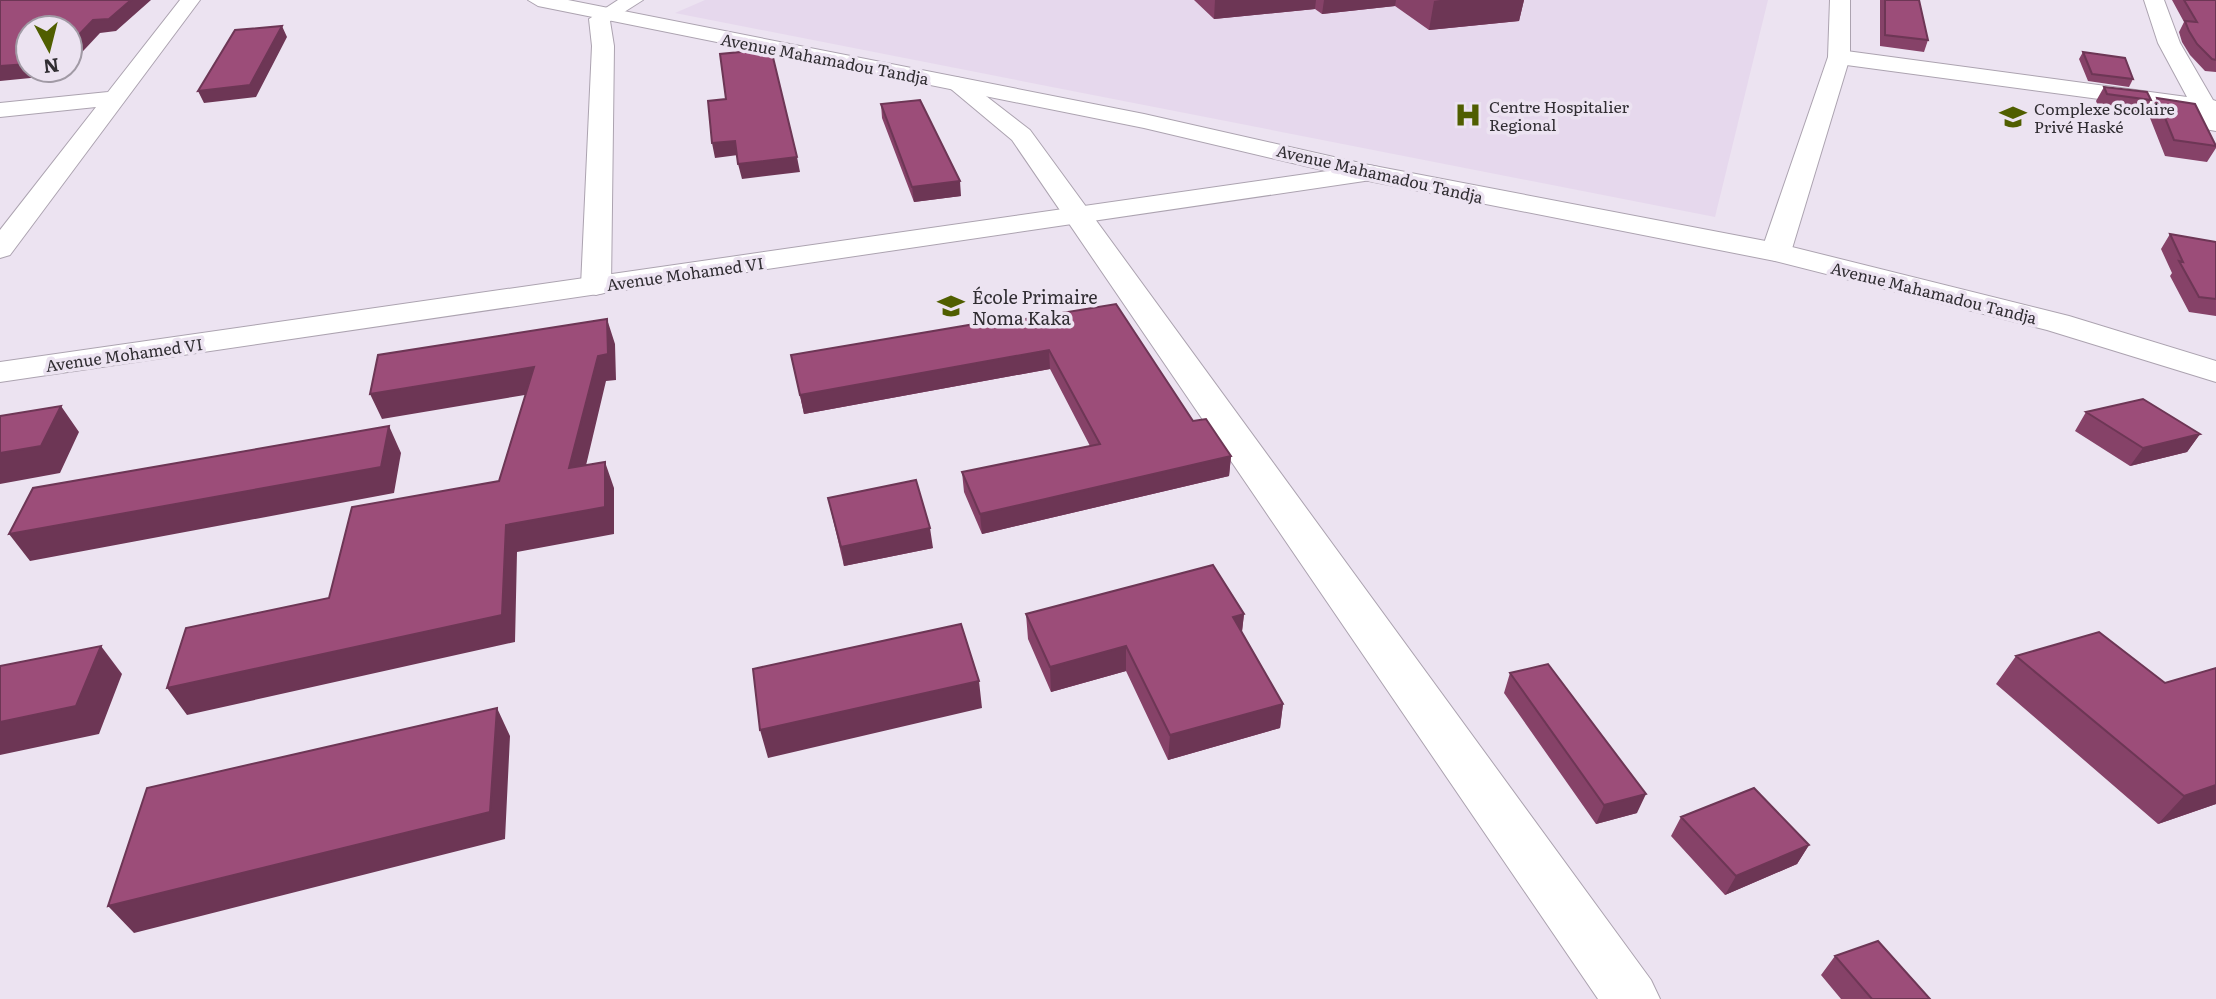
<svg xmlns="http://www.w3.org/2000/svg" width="2216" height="999" viewBox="0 0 2216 999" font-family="Literata,serif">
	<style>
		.built { fill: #e6d8ed }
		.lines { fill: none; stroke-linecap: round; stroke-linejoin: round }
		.minor-casing { stroke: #aca3b0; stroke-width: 2 }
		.tertiary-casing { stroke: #aca3b0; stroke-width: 2 }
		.secondary-casing { stroke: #aca3b0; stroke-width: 2 }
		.minor { fill: #fff; fill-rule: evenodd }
		.tertiary { fill: #fff; fill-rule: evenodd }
		.secondary { fill: #fff; fill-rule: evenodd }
		.wall { fill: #864268 }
		.shaded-wall { fill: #6d3655 }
		.building { fill: #9c4d79; stroke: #6d3655; stroke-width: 2 }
		.labels { text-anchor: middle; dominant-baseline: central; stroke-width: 7; stroke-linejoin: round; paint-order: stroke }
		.far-street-label { font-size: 16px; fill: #302d32; stroke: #ece3f1 }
		.far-poi-label { font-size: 16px; fill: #302d32; stroke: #ece3f1; text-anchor: start }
		.poi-label { font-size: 18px; fill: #302d32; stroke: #ece3f1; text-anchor: start }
	</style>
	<rect width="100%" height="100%" fill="#ece3f1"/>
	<!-- built -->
	<path class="built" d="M705 0H1768L1715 217 675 13Z"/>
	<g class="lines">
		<!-- minor casing -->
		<g class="minor-casing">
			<path id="minor" d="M180 0H200L10 255 0 258V230L96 107 0 117V103L108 92Z
				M618 0H643L610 21 614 46 611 286 607 292 596 295 585 292 581 286 592 46 589 19Z
				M2144 0H2164L2180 43 2213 100 2216 101V131L2205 129 2196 112 1839 64 1831 62 1828 57 1831 52 1839 50 2187 97 2158 43Z
				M956 77 964 79 1030 130 1651 980 1660 999H1598L1012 140 945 84 948 79Z"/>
		</g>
		<!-- tertiary casing -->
		<g class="tertiary-casing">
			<path id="tertiary" d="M1830 0H1850V57L1791 252 1786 258 1776 261 1766 258 1761 252 1828 57Z
				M1369 165 1378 167 1382 173 1378 179 0 382V362Z"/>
		</g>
		<!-- secondary casing -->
		<g class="secondary-casing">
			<path id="secondary" d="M528 0H568L1144 114 1369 165 1776 243 2069 316 2216 361V382L2047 330 1775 261 1369 181 1144 128 538 6Z"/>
		</g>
		<!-- minor -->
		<use href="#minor" class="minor"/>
		<!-- tertiary -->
		<use href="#tertiary" class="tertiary"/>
		<!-- secondary -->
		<use href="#secondary" class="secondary"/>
	</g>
	<!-- wall -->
	<path class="wall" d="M1194 0H1524L1519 21 1429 30 1395 6 1322 14 1315 9 1214 19Z
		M1880 0H1919L1928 40 1924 52 1880 46Z
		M2172 0H2216V72L2205 71 2190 55 2182 42 2179 32 2184 22Z
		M2083 52 2133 79 2129 87 2088 81 2079 59Z
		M2104 87 2151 100 2143 115 2099 108 2096 101Z
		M2157 98 2216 145V148L2207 162 2165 156 2148 113Z
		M881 104 961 196 914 202 882 118Z
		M2170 234 2216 242V316L2189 312 2170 276 2172 273 2161 249Z
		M1116 304 1193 421 1231 456 1229 476 982 534 964 492 962 472 1090 446 1050 369 804 414 791 355 982 326Z
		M2086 412 2200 434 2187 452 2130 466 2075 431Z
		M828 498 933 548 844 566Z
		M1026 614H1244L1242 632 1283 704 1280 728 1168 760 1126 671 1051 692 1028 639Z
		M2016 656 2165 683 2216 668V804L2158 824 1996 684Z
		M1510 673 1637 813 1596 824 1504 693Z
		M1681 817 1809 845 1797 864 1725 895 1671 836Z
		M1835 956 1930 999H1841L1821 975Z"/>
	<!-- shaded-wall -->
	<path class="shaded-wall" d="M131 0H151L116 31 100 33 70 65V44L93 20Z
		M1215 0H1316L1315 9 1214 19Z
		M1324 0H1396L1395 6 1322 14Z
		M1440 0H1524L1519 21 1429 30 1434 1Z
		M282 26 287 37 256 97 204 103 198 91Z
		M28 64V70H66L61 75 0 81V66Z
		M735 141 738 155 715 158 712 143Z
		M797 157 800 172 742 179 738 164Z
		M960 181 961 196 914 202 912 187Z
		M607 319 615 344 616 380 606 381 579 495 569 468Z
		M1049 350 1050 369 804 414 800 395Z
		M534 367 543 392 382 419 370 394Z
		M61 406 79 432 60 473 0 484V453Z
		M389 426 401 453 394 493 30 561 9 534Z
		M2200 434 2187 452 2130 466 2143 448Z
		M1231 456 1229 476 982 534 980 514Z
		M605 462 614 488V534L517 552 515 642 187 715 167 688 506 525Z
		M930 528 933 548 844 566 841 547Z
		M1244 614 1241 639 1233 617Z
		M101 646 122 674 99 734 0 755V722Z
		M1126 646V671L1051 692 1050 667Z
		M979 681 982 708 768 758 760 730Z
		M1283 704 1280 728 1168 760 1170 735Z
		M497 708 510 736 505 839 134 933 108 906Z
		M2216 785V804L2158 824 2184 796Z
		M1646 794 1637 813 1596 824 1604 805Z
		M1809 845 1797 864 1725 895 1736 876Z"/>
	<!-- building -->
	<path class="building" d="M0 0H131L109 19 93 20 70 44V28H28V64L0 66Z
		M1885 0H1919L1928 40 1885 35Z
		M2184 0H2216V60L2212 59 2197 44 2189 31 2185 21 2197 22Z
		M282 26 250 85 198 91 235 30Z
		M771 49 797 157 738 164 735 141 712 143 708 101 726 99 720 54Z
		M2083 52 2125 58 2133 79 2092 74Z
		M2104 87 2147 92 2151 100 2107 94Z
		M2157 98 2195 104 2216 146 2174 140Z
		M920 100 960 181 912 187 881 104Z
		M2170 234 2216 242V299L2199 297 2179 261 2183 262Z
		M1116 304 1193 421 1206 419 1231 456 980 514 962 472 1100 444 1049 350 800 395 791 355 981 323 982 326Z
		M607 319 608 354 598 356 569 468 605 462V507L506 525 502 615 167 688 186 628 329 598 352 507 499 481 534 367 370 394 378 355Z
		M2143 399 2200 434 2143 448 2086 412Z
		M61 406 41 446 0 453V416Z
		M389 426 381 467 9 534 33 488Z
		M916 480 930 528 841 547 828 498Z
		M1213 565 1244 614 1233 617 1283 704 1170 735 1126 646 1050 667 1026 614Z
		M961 624 979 681 760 730 753 669Z
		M2099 632 2165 683 2216 668V785L2184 796 2016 656Z
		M101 646 76 706 0 722V666Z
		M1548 664 1646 794 1604 805 1510 673Z
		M497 708 490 812 108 906 147 788Z
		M1754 788 1809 845 1736 876 1681 817Z
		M1878 941 1930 999H1872L1835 956Z"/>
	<!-- icons -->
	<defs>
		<g id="hospital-bare" transform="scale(2.1)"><path d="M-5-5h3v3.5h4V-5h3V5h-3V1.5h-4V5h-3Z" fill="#505e00" stroke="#ece3f1" stroke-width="2.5" paint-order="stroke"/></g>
		<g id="school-bare" transform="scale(2.1)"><path d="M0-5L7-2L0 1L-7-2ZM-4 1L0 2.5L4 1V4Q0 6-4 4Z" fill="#505e00" stroke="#ece3f1" stroke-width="2.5" paint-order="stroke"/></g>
	</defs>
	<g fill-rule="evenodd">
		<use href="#hospital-bare" x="1468" y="115"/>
		<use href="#school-bare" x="2013" y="117"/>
		<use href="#school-bare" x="951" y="306"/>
	</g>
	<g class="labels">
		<!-- far-street labels -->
		<g class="far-street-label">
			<text transform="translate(825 58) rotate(11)">Avenue Mahamadou Tandja</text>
			<text transform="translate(1380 173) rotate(13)">Avenue Mahamadou Tandja</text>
			<text transform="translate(685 273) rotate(-8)">Avenue Mohamed VI</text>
			<text transform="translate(1934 292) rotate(14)">Avenue Mahamadou Tandja</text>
			<text transform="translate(124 354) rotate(-8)">Avenue Mohamed VI</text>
		</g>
		<!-- far-poi labels -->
		<g class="far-poi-label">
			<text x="1489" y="106">Centre Hospitalier<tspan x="1489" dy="18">Regional</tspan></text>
			<text x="2034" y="108">Complexe Scolaire<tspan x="2034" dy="18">Privé Haské</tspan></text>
		</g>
		<!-- poi labels -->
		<g class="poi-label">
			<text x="972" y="296">École Primaire<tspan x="972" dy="21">Noma Kaka</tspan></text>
		</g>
	</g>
	<!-- north arrow -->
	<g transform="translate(49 49) rotate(173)"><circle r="33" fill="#ece3f1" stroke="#a19aa5" stroke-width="2"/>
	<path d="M0-5L12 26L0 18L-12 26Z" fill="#505e00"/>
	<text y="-10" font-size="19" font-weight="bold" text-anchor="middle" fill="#302d32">N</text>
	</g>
</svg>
